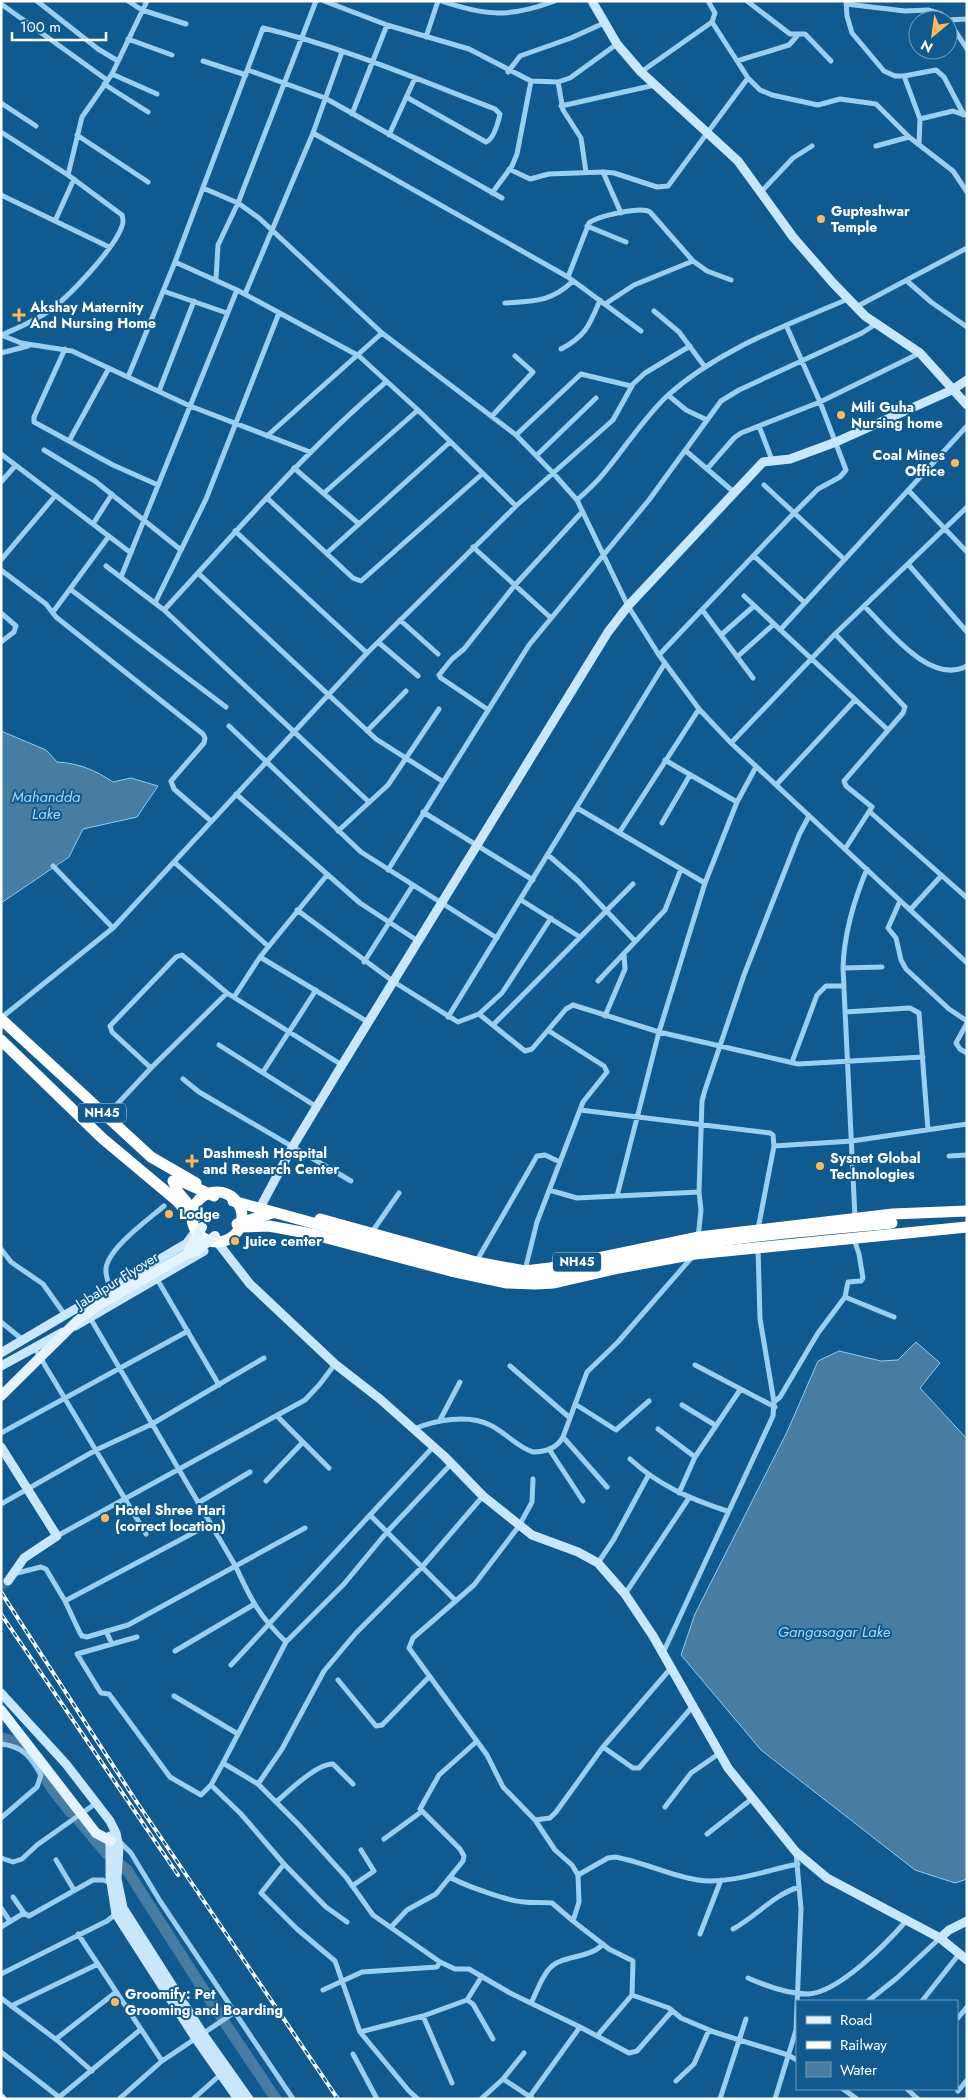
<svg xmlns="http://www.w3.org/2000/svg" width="968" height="2100" viewBox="0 0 968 2100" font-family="Jost,sans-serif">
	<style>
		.water { fill: #477ca3; stroke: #8bcdf6 }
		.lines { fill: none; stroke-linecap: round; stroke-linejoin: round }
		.river { stroke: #477ca3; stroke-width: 11 }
		.secondary-tunnel { stroke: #3573a0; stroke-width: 9; stroke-dasharray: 9 4.5; stroke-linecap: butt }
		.street { stroke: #9acff2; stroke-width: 5 }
		.secondary { stroke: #c9e7fc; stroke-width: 9 }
		.primary { stroke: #e5f3ff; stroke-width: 10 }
		.highway { stroke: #fff; stroke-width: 11 }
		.rail-casing { stroke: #fff; stroke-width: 4 }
		.rail { stroke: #115a8f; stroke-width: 2; stroke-dasharray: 5.5; stroke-linecap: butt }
		.primary-bridge { stroke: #e5f3ff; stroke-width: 10 }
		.highway-bridge { stroke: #fff; stroke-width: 11 }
		.poi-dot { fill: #ffb85b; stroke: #115a8f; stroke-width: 2 }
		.labels { text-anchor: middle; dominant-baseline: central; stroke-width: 4; stroke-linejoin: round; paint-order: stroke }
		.shield { fill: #115a8f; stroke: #b8cedd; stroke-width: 1 }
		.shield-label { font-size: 12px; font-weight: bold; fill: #fff }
		.poi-label { font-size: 14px; font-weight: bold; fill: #fff; stroke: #115a8f; text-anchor: start }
		.street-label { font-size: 14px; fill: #fff; stroke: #115a8f }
		.water-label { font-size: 15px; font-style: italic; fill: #a6d8f9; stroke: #115a8f }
	</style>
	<rect width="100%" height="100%" fill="#115a8f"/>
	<!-- water -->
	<path class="water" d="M1 731 46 750 57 762C78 763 95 770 113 782L131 778 158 786 137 817 83 829 69 857 1 903Z
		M916 1342 940 1363 920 1388 967 1439V1879L955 1883 915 1870 761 1750 681 1655 695 1614 787 1432 818 1361 839 1351 881 1361 898 1360Z"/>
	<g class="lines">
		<!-- river -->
		<path class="river" d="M1 1738C32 1742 39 1771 55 1793 60 1799 65 1805 70 1812
			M79 1821 106 1853 127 1870 219 2014 276 2099"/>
		<!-- secondary-tunnel -->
		<path class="secondary-tunnel" d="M1 1586 8 1581"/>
		<!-- street -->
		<path class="street" d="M37 1 98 49 118 61
			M128 1 142 10 186 24
			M324 1 387 25 469 49 531 81 558 82 570 78 617 44
			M441 1C486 16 509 18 555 1
			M747 1 790 34H805L831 61
			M846 1 847 16 852 33 884 71 895 76H904L936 70 944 77 964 115
			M1 4 107 80
			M846 4 905 11 928 10 941 14 948 20
			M947 20 967 19
			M948 20 967 49
			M712 22 748 78 760 90 772 95 818 105 840 99 876 104 909 137 953 171 967 192
			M426 37 438 1
			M128 39 172 55
			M203 61 246 75
			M737 61 789 45 797 36
			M248 70 325 98 502 198
			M508 72 520 56 571 38 604 23
			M641 72 712 22 715 13 708 1
			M112 74 157 94
			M904 76 920 119 919 144
			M558 82 563 110 581 138 586 172
			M104 84 148 112
			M1 103 36 126
			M561 106 655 85
			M352 114 387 25
			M920 119 953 111 964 115
			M1 132 68 175 122 215C123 219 124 222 122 226 115 248 71 294 53 308 38 320 19 327 2 335
			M313 133 568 277 641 331
			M77 135 148 182
			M389 135 415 78
			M876 146 909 137
			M509 169 530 179 549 174 603 172 614 173 657 187 668 186 748 78
			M603 172 621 213
			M68 175 82 117 112 74 147 1
			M203 188 238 203 259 218 382 333 516 435 554 474 577 500 628 606 659 655 699 709 731 743 967 963
			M492 193 512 166 517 154 531 81
			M760 193 793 158 812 146
			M1 195 109 247
			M55 221 74 179
			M587 226 626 242
			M175 262 237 290 359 356 418 410 516 506
			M568 277 589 223C598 216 641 206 650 212L693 261 707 271 731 280
			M216 279 218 245 238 203 316 1
			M907 281 931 302 967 327
			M163 291 227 313
			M245 294 313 133 342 52
			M505 303C535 301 551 302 573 281
			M605 304 634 285 693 261
			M856 307 967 248
			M654 311 679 332 705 367
			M1 335 21 343 72 351 190 406 310 452
			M65 349 34 417V422L113 465 158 485
			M561 349C586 336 590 324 600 300
			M1 353 28 346
			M128 377 175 262 263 28C343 47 419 80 495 109L500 114C498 123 494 139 486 142L408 98
			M159 391 194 301
			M668 395 686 410 707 420
			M492 416 533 372 515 356
			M759 426 772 460
			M516 435 581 374 631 386
			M267 436 382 333
			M69 441 109 368
			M44 450 95 481 181 550
			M686 451 735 493
			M1 454 131 553
			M537 455 596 398
			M294 468 358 523
			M707 469 734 438 741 433 820 402 920 353
			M1 482 15 466
			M764 485 844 559
			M908 490 967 552
			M324 493 418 410
			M267 498 353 578 361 581 482 474
			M577 500C586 492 596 483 604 473 625 448 643 419 667 396 719 349 785 326 848 299
			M93 524 112 494
			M235 531 367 653
			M473 547 551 618
			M328 552 450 442
			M754 556 804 602
			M1 560 55 496
			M908 564 967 632
			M106 566 164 610 369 802
			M1 570 46 604 56 617 203 734 205 738 204 743 171 781 174 789 211 821
			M198 573 376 739 442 781
			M121 577 237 290
			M70 589 226 707
			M744 596 888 730
			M155 603 206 499 279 313
			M864 606C888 629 930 686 967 666
			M164 610C236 532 305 451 386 382
			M703 611 753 678
			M53 612 109 536
			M1 613 16 626 14 632 1 642
			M400 620 438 654
			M780 630 967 426
			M835 634 905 707 903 713 844 781 846 786 872 807 845 849
			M721 635 754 606
			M378 642 418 676
			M659 655 795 512 818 489 840 477 846 470 820 402 786 325
			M737 657 774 624
			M487 709 441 678 439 675 452 659 464 649 515 585 582 512
			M229 726 361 852 497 938
			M367 731 406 691
			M731 743 835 634 967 507
			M665 760 737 802
			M776 785 855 700
			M236 794 360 903 418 941
			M577 808 705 883
			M423 812 533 880
			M870 812 967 898
			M662 823 690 775
			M338 831 388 785 439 709
			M619 833 699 709
			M548 855 578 881 635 941
			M174 862 268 946
			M53 866 113 928
			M388 870 529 645 649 500 721 401 739 390 862 333 876 324
			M521 900 580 937
			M900 901 888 928 896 938 901 960 906 969 949 1009 967 1021
			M297 910 394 982 458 1022 479 1014 525 1051 532 1049 566 1009 573 1005 659 1032 798 1064 923 1057
			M910 910 941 876
			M260 957 368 1022
			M364 962 413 885
			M843 968 882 967
			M598 981 665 910 681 869
			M234 997 260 957 327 875
			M845 1012 910 1008 919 1013 928 1130
			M479 1014 502 993 551 918
			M605 1016 625 969 624 953
			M448 1017 665 663
			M1 1018 113 928 367 653 516 506 613 420 633 384 645 373 690 346
			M967 1023 956 1043 960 1049 967 1053
			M493 1025 633 884
			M219 1045 317 1107
			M792 1062 817 995 826 986H844
			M151 1068 112 1032 110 1026 176 957 182 955 227 993 342 1065
			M263 1072 316 990
			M183 1079 199 1092 351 1181
			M580 1110 770 1133 773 1135 774 1146 758 1229
			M107 1115 151 1068 227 993
			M774 1146 852 1141 967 1124
			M949 1156 967 1155
			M549 1190 577 1198 699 1192
			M617 1196 659 1032 705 883 737 802 756 767
			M855 1218 843 968C844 935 854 900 867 869
			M372 1232 399 1193
			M698 1238 701 1210 699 1192 702 1101 705 1090 744 975 799 835 809 816
			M1 1249 11 1262 43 1284 65 1315
			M476 1262 537 1156 545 1155 560 1162
			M525 1270 537 1222 583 1102 607 1072 604 1066 549 1031
			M157 1279 219 1385
			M110 1289C109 1283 105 1275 106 1269 107 1249 149 1219 164 1206
			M845 1297 848 1282 861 1281 863 1278 859 1254 854 1239
			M89 1316 236 1567C251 1600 260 1617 286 1642
			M1 1322 23 1340
			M34 1347 146 1534
			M695 1365 775 1407
			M510 1366 570 1418
			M774 1402 780 1397 818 1333 845 1297 894 1317
			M575 1404 616 1430 649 1401
			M682 1405 715 1425
			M277 1416 329 1468
			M440 1420 460 1382
			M414 1429C435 1420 468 1414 490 1425 505 1432 517 1447 533 1452 545 1452 557 1448 563 1437L587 1372 618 1342 693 1256
			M658 1429 695 1457
			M1 1433 188 1331
			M563 1437 607 1487
			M549 1449 583 1501
			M630 1459C658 1485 690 1499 727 1511
			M266 1481 303 1442
			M679 1493 695 1457 740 1390
			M198 1503 250 1472
			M1 1504 96 1450 152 1424 264 1358
			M370 1515 456 1601
			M57 1536 305 1400 320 1384 335 1364
			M598 1563 614 1539 648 1476
			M13 1574 41 1567 46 1569 65 1601 80 1633 82 1636 87 1637 128 1625 305 1528
			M625 1594 689 1498
			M65 1601 210 1524
			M106 1631 112 1644
			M137 1637 77 1654 101 1693 109 1694 170 1777 201 1795 211 1785 223 1763 286 1642 344 1584 387 1532 451 1464
			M175 1651 253 1605
			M663 1653 773 1416 774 1402 760 1319 758 1247
			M231 1665 433 1447
			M338 1680 376 1726 382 1725 429 1677
			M174 1696 238 1734
			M1 1744C22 1746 32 1757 41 1775L37 1787 1 1818
			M603 1747 633 1768H639L693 1706
			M223 1763 258 1784 299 1825 346 1877 373 1915 440 1962 455 1969H469L510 1993 580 2027 629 2053 637 2051 672 2011
			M258 1784 282 1749 324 1671 356 1633 422 1567 483 1496
			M211 1785 241 1814 284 1864 261 1893 297 1929 335 1961 360 2032 409 2091 418 2099
			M276 1802C288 1792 317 1763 333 1764L353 1784
			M665 1807 691 1773 720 1753
			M535 1820 550 1818 556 1812 603 1747 671 1668
			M707 1834 753 1798
			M384 1839 421 1812
			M119 1841 131 1853 160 1901 293 2099
			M1 1858 13 1862 22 1859 37 1845 92 1806
			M56 1860 74 1890
			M284 1864 326 1907 347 1922
			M578 1875 608 1858 615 1857C644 1862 670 1876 698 1880 727 1885 768 1870 798 1864
			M450 1877C463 1885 508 1901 524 1902 533 1903 542 1902 552 1903L573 1921 579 1902 578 1875 572 1865 555 1850 535 1820 503 1787 487 1755 409 1648 413 1638 474 1585 519 1526 532 1502 533 1479
			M352 1886 374 1871 361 1850
			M13 1897 24 1913
			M1 1908 9 1920
			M573 1921 609 1949 633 1961 632 1995 669 2008 681 2018 714 2032 788 2055 797 2060
			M1 1927 24 1913 29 1916 93 1880H103L111 1883
			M391 1927 407 1910 436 1894 463 1861 464 1856 460 1849 420 1809 439 1775 476 1742
			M733 1929C757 1916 773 1895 799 1887
			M78 1934 162 2061
			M700 1934 721 1880
			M1 1974 107 1921 117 1913
			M748 1978C766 1986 788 1994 808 1994 838 1993 887 1943 906 1921
			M323 1990 362 1972 437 1967 440 1962
			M1 1998 58 2041 92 2071
			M467 2000 482 1976
			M868 2001 897 1978 940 1938
			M922 2001 960 1953
			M531 2003C537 1992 541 1977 550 1968 561 1955 590 1959 603 1944
			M11 2006 98 1964
			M423 2016 452 2083
			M957 2019 967 2007
			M360 2032 423 2016 467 2000 473 2004 493 2039
			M597 2036 632 1995
			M56 2039 116 1992
			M1 2052 59 2097
			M353 2054 377 2099
			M503 2079 532 2098
			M676 2081 694 2064 709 2030
			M843 2089 857 2099
			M907 2089 918 2099
			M958 2091 967 2080
			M57 2099 140 2030
			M119 2099 162 2061 235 2012
			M193 2099 220 2075
			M481 2099 503 2079 524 2053
			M528 2099 580 2027
			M720 2099 746 2019
			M775 2099 796 2030 801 1909 796 1853"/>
		<!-- secondary -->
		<path class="secondary" d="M592 1 617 44 641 72 738 161 793 237 833 283 865 316 920 353 967 405
			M262 1204 293 1146 342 1065 608 632 628 606 763 462 790 459 836 442 952 390 967 380
			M218 1243 250 1284 335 1364 380 1399 444 1456 483 1496 532 1535 578 1552 598 1563 625 1594 653 1636 728 1768 796 1852 827 1878 940 1938 967 1960
			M75 1326 204 1251
			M1 1353 187 1243 195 1232
			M1 1366 63 1332
			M1 1447 57 1536 24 1558 8 1581
			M1 1693 66 1764 110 1821 116 1833 119 1848 117 1879 123 1908 203 2034 249 2099
			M110 1836V1876L116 1914 196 2039 238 2099
			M940 1938 949 1930 967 1921
			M1 2098 2 2099"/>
		<!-- primary -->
		<path class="primary" d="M96 1833 111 1841"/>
		<!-- highway -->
		<path class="highway" d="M1 1019 151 1157 196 1183
			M1 1040 102 1138 176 1200 192 1217
			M192 1217a25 25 0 1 1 50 0a25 25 0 1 1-50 0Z
			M320 1219 476 1262 525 1271 550 1268 699 1237 893 1214 967 1211
			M241 1227 269 1226 312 1234 451 1271 507 1283 535 1284 554 1283 619 1268 695 1254 967 1227"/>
		<!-- rail casing -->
		<g class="rail-casing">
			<path id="rail" d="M1 1592 134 1798 338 2099
				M1 1614 178 1875"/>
		</g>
		<!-- rail -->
		<use href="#rail" class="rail"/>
		<!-- primary-bridge -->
		<path class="primary-bridge" d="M187 1254 202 1227
			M1 1396 77 1321 97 1306 187 1254 195 1252 215 1236
			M1 1710 96 1833"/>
		<!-- highway-bridge -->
		<path class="highway-bridge" d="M173 1181 183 1182 214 1196
			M173 1181 178 1192 198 1216
			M233 1201 501 1275C559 1283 620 1258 677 1248 748 1235 820 1230 892 1223
			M237 1224 272 1213"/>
	</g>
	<!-- markers -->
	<g class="poi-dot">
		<circle cx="821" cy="219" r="5"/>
		<path d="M16.5 307.5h5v5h5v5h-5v5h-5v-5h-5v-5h5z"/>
		<circle cx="841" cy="415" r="5"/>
		<circle cx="955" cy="463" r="5"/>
		<path d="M189.5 1153.5h5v5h5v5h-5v5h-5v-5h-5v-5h5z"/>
		<circle cx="820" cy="1166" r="5"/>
		<circle cx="169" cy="1214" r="5"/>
		<circle cx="235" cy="1241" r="5"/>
		<circle cx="105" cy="1518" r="5"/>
		<circle cx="115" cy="2002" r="5"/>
	</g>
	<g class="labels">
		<!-- shield labels -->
		<g class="shield">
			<rect x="78" y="1103.5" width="48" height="19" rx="4"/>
			<rect x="553" y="1252.5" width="48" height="19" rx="4"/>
		</g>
		<g class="shield-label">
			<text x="102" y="1113">NH45</text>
			<text x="577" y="1262">NH45</text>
		</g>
		<!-- poi labels -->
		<g class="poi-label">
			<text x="831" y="211">Gupteshwar<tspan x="831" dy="16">Temple</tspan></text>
			<text x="30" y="307">Akshay Maternity<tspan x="30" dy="16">And Nursing Home</tspan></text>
			<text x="851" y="407">Mili Guha<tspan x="851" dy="16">Nursing home</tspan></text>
			<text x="945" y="455" text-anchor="end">Coal Mines<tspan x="945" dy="16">Office</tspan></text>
			<text x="203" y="1153">Dashmesh Hospital<tspan x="203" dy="16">and Research Center</tspan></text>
			<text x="830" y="1158">Sysnet Global<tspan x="830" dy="16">Technologies</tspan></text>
			<text x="179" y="1214">Lodge</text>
			<text x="245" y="1241">Juice center</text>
			<text x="115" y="1510">Hotel Shree Hari<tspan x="115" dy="16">(correct location)</tspan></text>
			<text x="125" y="1994">Groomify: Pet<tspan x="125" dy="16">Grooming and Boarding</tspan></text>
		</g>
		<!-- street labels -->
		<g class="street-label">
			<text transform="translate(117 1280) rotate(-32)">Jabalpur Flyover</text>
		</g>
		<!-- water labels -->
		<g class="water-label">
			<text x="46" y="797">Mahandda<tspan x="46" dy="17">Lake</tspan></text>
			<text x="834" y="1632">Gangasagar Lake</text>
		</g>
	</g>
	<!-- border -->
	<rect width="968" height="2100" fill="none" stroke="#ffffff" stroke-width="5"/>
	<!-- legend -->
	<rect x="796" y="2000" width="162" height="90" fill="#115a8f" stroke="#709cbc"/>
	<rect x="806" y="2016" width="25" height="8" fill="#e5f3ff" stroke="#709cbc"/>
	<text x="840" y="2025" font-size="15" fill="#ffffff">Road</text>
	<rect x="806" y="2041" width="25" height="8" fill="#ffffff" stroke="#709cbc"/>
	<text x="840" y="2050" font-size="15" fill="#ffffff">Railway</text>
	<rect x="806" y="2062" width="25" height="15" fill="#477ca3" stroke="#709cbc"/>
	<text x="840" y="2075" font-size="15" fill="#ffffff">Water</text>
	<!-- north arrow -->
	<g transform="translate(933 35) rotate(209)"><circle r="24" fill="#115a8f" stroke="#709cbc"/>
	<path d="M0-4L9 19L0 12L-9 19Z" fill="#ffb85b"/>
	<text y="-8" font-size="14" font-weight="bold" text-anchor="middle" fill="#ffffff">N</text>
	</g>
	<!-- scale -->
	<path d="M12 32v8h94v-8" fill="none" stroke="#ffffff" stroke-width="2.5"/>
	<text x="20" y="32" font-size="15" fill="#ffffff" stroke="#115a8f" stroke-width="4" paint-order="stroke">100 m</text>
</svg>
